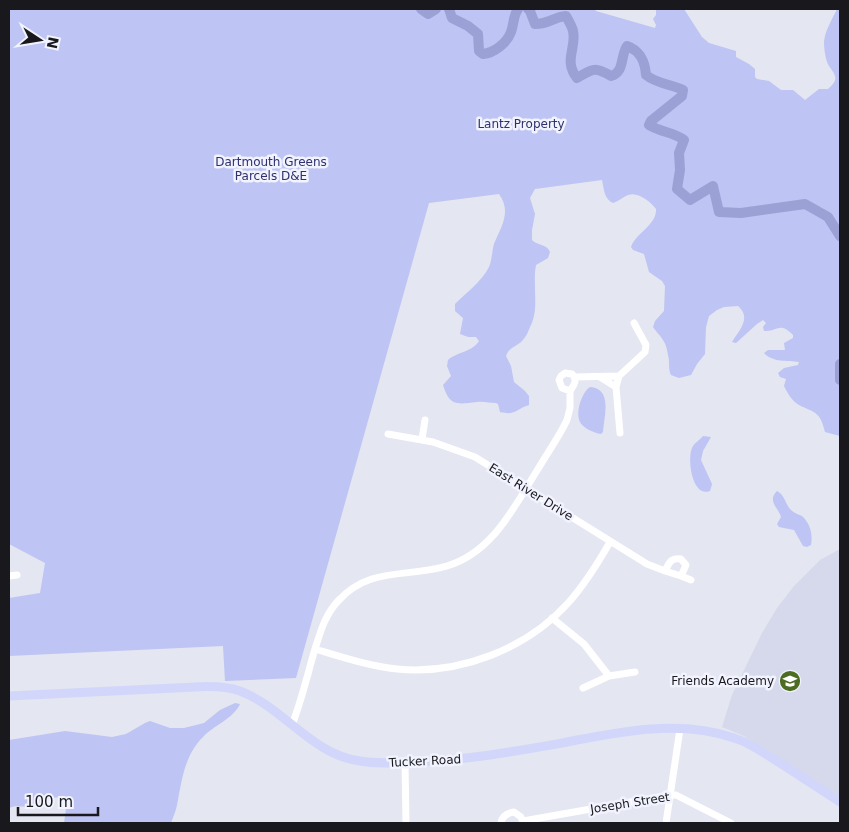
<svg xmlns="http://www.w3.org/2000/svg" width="849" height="832" viewBox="0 0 849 832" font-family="'DejaVu Sans',sans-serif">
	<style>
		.built { fill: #d6d9eb }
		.green { fill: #bec4f3 }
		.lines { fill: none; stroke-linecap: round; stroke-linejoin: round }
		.river { stroke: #9ba1d5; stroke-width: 10 }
		.minor { stroke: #fff; stroke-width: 7 }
		.major { stroke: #d2d6fb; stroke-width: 9 }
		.labels { text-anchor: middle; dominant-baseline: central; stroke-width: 5; stroke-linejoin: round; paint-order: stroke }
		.park-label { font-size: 12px; fill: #30306e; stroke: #f1f3ff }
		.street-label { font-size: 12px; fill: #19191d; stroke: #f1f3ff }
		.poi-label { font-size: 12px; fill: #19191d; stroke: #f1f3ff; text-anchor: end }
	</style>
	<rect width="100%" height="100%" fill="#e4e6f1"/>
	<!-- built -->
	<path class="built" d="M840 549V799L744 736 722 727 732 695 762 633 777 608 794 586 820 560Z"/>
	<!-- green -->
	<path class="green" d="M11 9H594L596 11 655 28 656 25 653 19 656 15V9H684L702 37 709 43 736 51V57L749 64 755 69V77L757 79 769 81 781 90H793L805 100 819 89H828C843 77 831 72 827 62 825 56 824 48 824 42 825 30 832 20 837 9H840V436L825 432C820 411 815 413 799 405 792 401 788 394 784 386L786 379 780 377 778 373 784 368 798 365 799 362C788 360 773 363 764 353L768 350H785L784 343 793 338V335C779 321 778 332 764 331L763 327 766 323 763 320 757 324 736 343 732 342C739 330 752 318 738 306L724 307 717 310 709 316 706 327 705 354 697 364 691 375 679 378 671 375C668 369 670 362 668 355 666 340 661 338 653 327L655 321 664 311 665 286 662 281 649 272 644 254 633 250 631 247C636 233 657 225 656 209 651 202 638 191 628 195 623 197 619 201 613 203 604 199 604 189 602 180L535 189 530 198 535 214 532 230V240C538 246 547 244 550 252L548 258 536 265C532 286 540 308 530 327 528 332 526 337 522 341 516 347 509 347 506 356L511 366 514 382 525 391 529 396V405C516 409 515 416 500 412L498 404 496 403C490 403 483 401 477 402 457 404 450 407 443 385L451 376 447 366 448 360C457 352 472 352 479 341L476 337H468L460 334 463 318 455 311V304C466 293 482 281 489 267 492 260 492 251 494 244 501 227 512 212 499 194L429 203 296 678 225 681 223 646 9 656V598L40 593 45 563 9 544V10Z
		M590 387C613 389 604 416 603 432L601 434C594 433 583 428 580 422 575 412 582 392 590 387Z
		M703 436 711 437 703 451 701 460 712 484 710 491C692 498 687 459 692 448 694 443 700 440 703 436Z
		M777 491C785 495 785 504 791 510 794 513 798 514 802 516 810 523 813 534 811 545L807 547 803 546 794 530 779 527 777 524 781 517C778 507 767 501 777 491Z
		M235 703 240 704C233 719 214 725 203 737 184 756 182 780 177 805 176 811 173 817 171 823H64L67 802 64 798C46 795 43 804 29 806 21 808 17 804 9 808V740L65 731 112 737 126 734 145 723 150 721 170 728H184L204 723 220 710Z"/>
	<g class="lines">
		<!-- river -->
		<path class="river" d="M421 9 428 14 436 9
			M449 9 452 18 468 26 478 34 479 51 483 54C494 53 507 43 511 32 514 24 513 16 518 9
			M528 9 530 11 535 24C550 24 553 17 566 16 568 20 572 26 573 31 577 47 563 61 577 78 593 69 594 66 611 76 625 72 620 56 627 46 641 51 645 62 646 75 657 84 671 84 683 90L682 96 651 121 649 125C660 132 674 132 684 140L679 153 680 170 677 189 690 200 713 186 719 212 741 213 805 204 828 217 840 236
			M840 364V380"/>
		<!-- minor -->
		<path class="minor" d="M619 376 645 352 646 345 634 323
			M574 377 619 376 616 387 600 377
			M616 387 620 433
			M388 434 433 442 475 457 647 564 665 571C669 563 671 557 681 559L686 565 681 576 691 580
			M422 439 425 420
			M665 571 681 576
			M9 576 17 575
			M552 618 584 644 609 676 583 688
			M315 649C342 657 369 666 397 669 460 675 527 649 569 602 585 584 598 563 610 542
			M609 676 635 672
			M292 725C301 702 307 677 314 652 320 634 324 616 338 601 370 566 407 578 447 566 493 552 514 507 538 469 548 452 559 437 567 420L570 408V391L562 388 559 380 561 376 565 373 572 374C578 380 574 385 570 391
			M405 762 406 823
			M523 821 670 795H676L731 823
			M501 823C502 816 507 813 514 812L521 817 523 823
			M666 823 680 729"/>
		<!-- major -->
		<path class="major" d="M9 696 195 687C211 686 225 686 240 691 283 707 312 755 360 761 376 764 392 763 409 762 461 761 511 752 562 743 618 732 678 719 734 738 751 743 765 754 780 763 800 776 820 789 840 802"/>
	</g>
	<!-- icons -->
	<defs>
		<g id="school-disc" transform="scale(1.125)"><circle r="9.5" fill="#4d6c22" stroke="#f1f3ff"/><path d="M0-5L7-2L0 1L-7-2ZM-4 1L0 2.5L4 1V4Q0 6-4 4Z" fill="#fff"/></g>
	</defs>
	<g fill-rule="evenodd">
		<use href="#school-disc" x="790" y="681"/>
	</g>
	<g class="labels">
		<!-- park labels -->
		<g class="park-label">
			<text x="521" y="124">Lantz Property</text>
			<text x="271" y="162">Dartmouth Greens<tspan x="271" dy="14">Parcels D&amp;E</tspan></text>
		</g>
		<!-- street labels -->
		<g class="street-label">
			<text transform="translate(531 492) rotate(32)">East River Drive</text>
			<text transform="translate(425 761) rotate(-3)">Tucker Road</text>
			<text transform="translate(630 803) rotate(-9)">Joseph Street</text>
		</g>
		<!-- poi labels -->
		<g class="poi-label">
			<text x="774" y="681">Friends Academy</text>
		</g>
	</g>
	<!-- border -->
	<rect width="849" height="832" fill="none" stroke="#19191d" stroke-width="20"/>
	<!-- north arrow -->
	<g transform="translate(40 40) rotate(102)" stroke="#f1f3ff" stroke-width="4" paint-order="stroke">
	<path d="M0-4L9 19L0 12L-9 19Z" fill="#19191d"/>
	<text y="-8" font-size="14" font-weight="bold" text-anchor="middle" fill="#19191d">N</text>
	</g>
	<!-- scale -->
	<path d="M18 807v8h80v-8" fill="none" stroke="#19191d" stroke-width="2.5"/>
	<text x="25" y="807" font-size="15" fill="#19191d" stroke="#f1f3ff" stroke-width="4" paint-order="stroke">100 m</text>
</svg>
